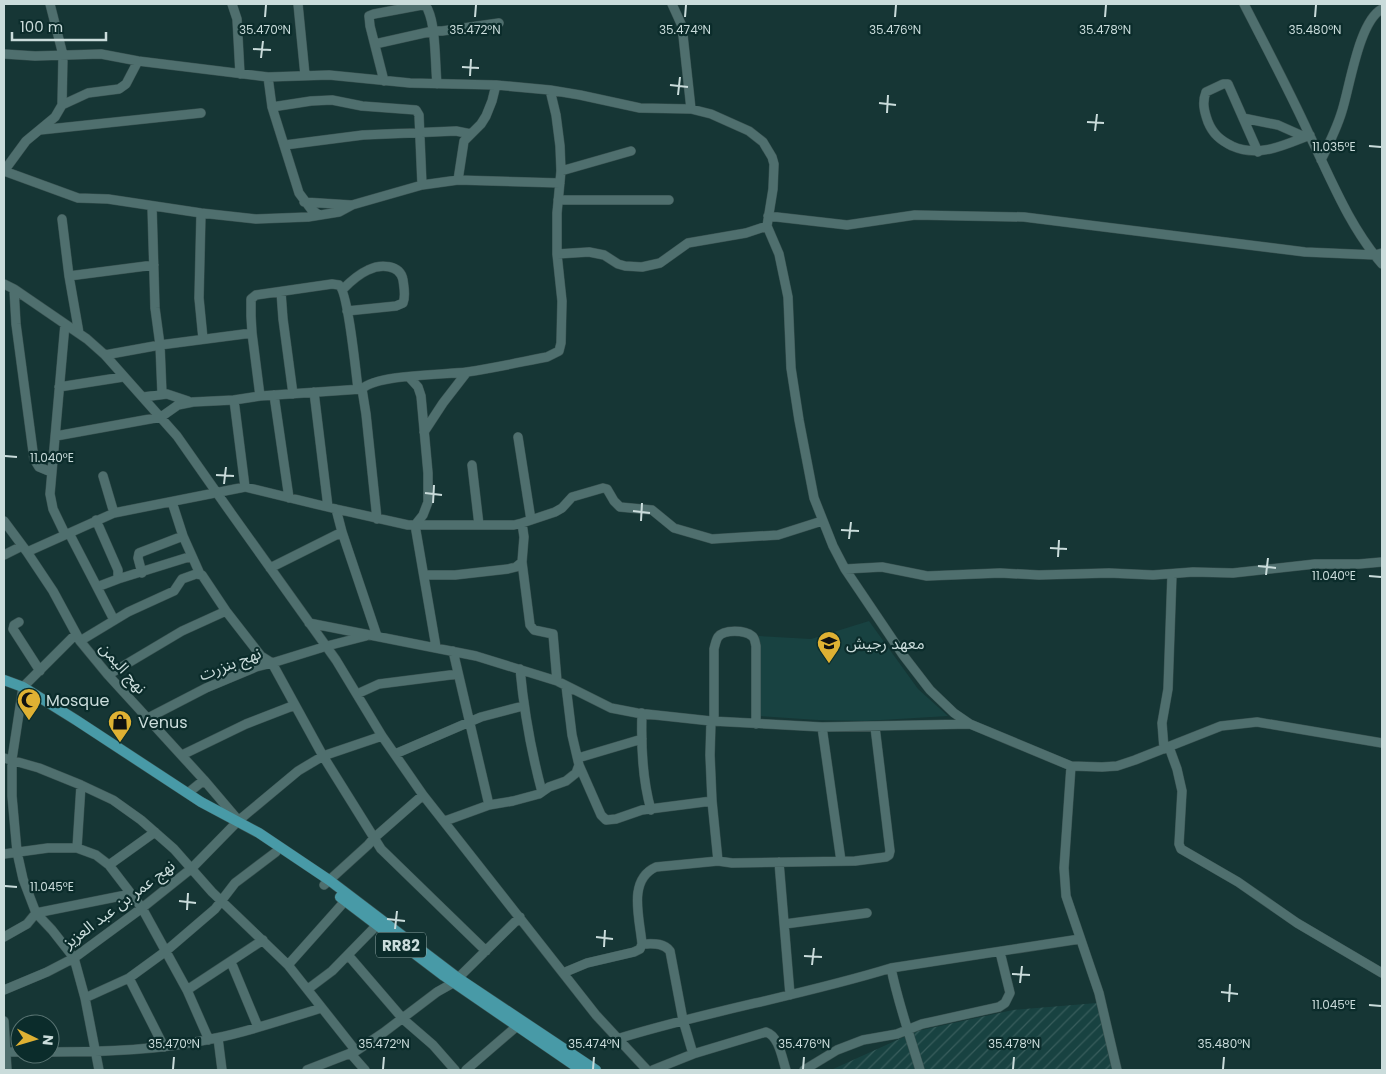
<svg xmlns="http://www.w3.org/2000/svg" width="1386" height="1074" viewBox="0 0 1386 1074" font-family="Poppins,'Noto Sans Arabic',sans-serif">
	<style>
		.built { fill: #184241 }
		.industrial { fill: url(#industrial-furrows) }
		.lines { fill: none; stroke-linecap: round; stroke-linejoin: round }
		.minor-casing { stroke: #395251; stroke-width: 10 }
		.major-casing { stroke: #395251; stroke-width: 11 }
		.minor { stroke: #4f6f6e; stroke-width: 9 }
		.major { stroke: #489aa7; stroke-width: 10 }
		.ticks { fill: none; stroke: #cadcdb; stroke-width: 2 }
		.labels { text-anchor: middle; dominant-baseline: central; stroke-width: 4.5; stroke-linejoin: round; paint-order: stroke }
		.shield { fill: #0b2c2b; stroke: #91a7a6; stroke-width: 1 }
		.shield-label { font-size: 15px; font-weight: bold; fill: #cadcdb }
		.poi-label { font-size: 16px; fill: #cadcdb; stroke: #0b2c2b; text-anchor: start }
		.street-label { font-size: 16px; fill: #cadcdb; stroke: #0b2c2b }
		.ticks-label { font-size: 12px; text-anchor: middle; fill: #cadcdb; stroke: #0b2c2b; stroke-width: 4.5; stroke-linejoin: round; paint-order: stroke }
	</style>
	<defs>
		<pattern id="industrial-furrows" width="10" height="10" patternUnits="userSpaceOnUse" patternTransform="scale(1.25)"><rect width="10" height="10" fill="#184241"/><path d="M-1 1l2-2M0 10L10 0M9 11l2-2" fill="none" stroke="#385d5c"/></pattern>
	</defs>
	<rect width="100%" height="100%" fill="#163635"/>
	<!-- built -->
	<path class="built" d="M869 621 918 689 948 716 865 721 818 720 759 716V636L811 639Z"/>
	<!-- industrial -->
	<path class="industrial" d="M1097 1003 1112 1070H831L917 1031 1013 1010Z"/>
	<g class="lines">
		<!-- minor casing -->
		<g class="minor-casing">
			<path id="minor" d="M232 4 237 19 240 74
				M298 4 305 75
				M672 4 682 26 691 109
				M1244 4C1266 47 1289 90 1309 134 1331 179 1349 226 1382 264
				M375 44 433 31H442L499 23
				M4 54 35 56 101 54 138 61 268 77 329 75 410 83 496 85 550 90 580 95 640 108 691 109 711 114 749 131 763 142 772 157 774 164 773 189 767 226 779 254 788 297 791 368 799 420 814 498 833 546 845 569 903 655 930 690 954 713 970 724 1071 766 1102 767 1117 766 1135 760 1221 726 1257 722 1382 743
				M268 77 272 107 299 193 311 209 319 215
				M384 81 370 26 369 16 374 14 422 5C426 7 427 6 428 10 436 27 435 64 437 84
				M62 105 88 93 119 89 126 84 138 61
				M272 107 311 101 332 100 362 106 416 110 419 115 422 185
				M1243 118 1278 125 1305 137
				M40 130 201 113
				M285 145 363 135 456 131 471 134
				M1258 152 1228 84H1223L1206 92C1202 102 1204 111 1208 122 1213 134 1220 140 1232 146 1259 158 1284 145 1310 135
				M1321 160C1329 144 1337 128 1342 111 1350 86 1359 21 1382 9
				M4 171 78 198 108 199 201 213 256 219 308 217 339 212 352 205 422 185 458 180 560 183
				M4 171 26 141 55 117 62 105 63 55 50 4
				M561 171 631 151
				M458 180 464 141 481 124 486 116 492 101 496 85
				M558 200H669
				M304 202 351 205
				M152 206 155 308 160 345 162 394
				M201 213 199 298 203 339
				M768 216 847 225 915 215 1024 217 1305 252 1375 255 1382 253
				M62 219 69 276
				M557 254 589 252 604 255 618 264 625 266 642 267 660 263 688 243 746 233 767 226
				M4 284 14 289 87 339 105 355 177 436 231 513 336 660 382 736 423 795 596 1015 647 1070
				M14 289 16 324 34 459 39 467 51 472
				M343 289C350 282 359 274 368 270 380 264 400 264 403 280 404 288 406 296 403 303L396 306 347 311
				M281 292 283 319 293 394
				M79 333 69 276 154 265
				M252 333 251 316V299L256 295 332 284 339 285C348 292 356 373 358 389
				M105 355 160 345 252 333 260 396 234 400
				M409 377 418 387 421 396 428 473V502L423 515 415 525 436 647
				M59 387 123 377
				M362 389C377 374 445 375 467 372 494 368 521 362 547 357L559 351 561 343 562 301 557 254V213L561 171 560 146 556 115 550 90
				M314 392 328 507
				M274 395 289 498
				M260 396 362 389 366 414 377 519
				M143 397 167 394 188 401
				M424 432 443 403 467 372
				M56 436 161 417 178 405 193 402 234 400 245 487
				M518 437 531 520
				M472 465 479 525
				M103 476 114 513
				M4 521 27 552 53 591 80 641 108 675 204 780 238 820
				M522 523 524 537 522 562 530 625 534 630 553 634 557 681
				M342 532 377 636
				M69 533 97 587 118 579V570L96 520
				M65 534 53 509 50 494 65 324
				M183 536 200 574
				M27 552 114 513 245 487 336 509 408 525H514L522 523 555 512 562 508 572 497 603 488 607 489 614 501 620 507 652 510 674 528 712 539 778 535 822 521
				M4 555 22 546
				M270 568 342 532 336 509
				M845 569 882 567 927 576 1000 573 1039 575 1109 573 1153 575 1193 572 1233 573 1315 564H1359L1382 562
				M142 573 138 558 139 553 183 536 172 502
				M424 575H455L508 569 516 567 522 562
				M118 579 192 556
				M97 587 114 620
				M19 622 14 625 13 629 40 671
				M309 623 476 656 557 681 611 708 637 713 711 721 822 727 970 724
				M76 634 23 687 12 759V796L17 852 23 879 36 913 52 930 74 958 85 998 99 1070
				M80 641 128 612 174 591 182 579 196 574 202 575 226 611 261 656 272 663 295 705 246 724 182 755
				M520 669C524 711 531 751 542 792
				M108 675 182 631 226 611
				M357 694 379 684 458 674
				M295 705 323 756 381 849 486 951
				M642 713C641 743 643 782 651 810
				M148 718 206 688 256 667 272 663 327 646 366 636
				M714 721V649C715 645 716 640 718 637 724 629 745 630 752 636 755 638 755 642 756 646V724
				M822 727 841 861
				M1169 747 1177 769 1182 791 1179 844 1181 849 1238 882 1297 923 1382 973
				M1164 749 1162 723 1168 689 1172 574
				M395 754 481 717 523 706
				M4 758 39 768 81 785 113 800 141 820 174 849 212 892 288 965 356 1051
				M578 758 642 739
				M579 765 601 815 606 820 616 819 642 810 712 801 710 755 711 721
				M1071 766 1064 868 1066 896 1099 993 1117 1070
				M188 793 204 780
				M712 801 718 861 732 863 855 861 886 857 889 855 890 851 875 727
				M489 805 513 801 539 794 549 787 566 781 576 773 579 765 572 735 566 686
				M445 821 489 805 453 651
				M77 848 81 785
				M4 854 48 848H77L96 855 109 865 142 908 187 990 209 1040
				M779 862 790 995
				M109 865 155 832
				M324 885 368 845 374 838 423 795
				M785 924 867 913
				M4 937 27 924 36 913 131 894
				M642 944C652 944 663 942 670 951L683 1020 693 1054 653 1070
				M348 955 403 1019 433 1045 455 1070
				M231 962 258 1027
				M288 965 345 901
				M563 973 587 963 634 952 640 949 642 944C640 919 627 880 656 867L718 861
				M129 978 164 1047
				M308 989 332 971 376 926
				M4 990 47 972 74 958 142 908 192 868 238 821 298 771 323 756 382 736
				M187 990 263 940
				M85 998 129 978 166 951 215 909 235 883 276 852
				M4 1021 7 1070
				M218 1038 222 1070
				M617 1039C707 1011 800 996 891 968
				M7 1052H20
				M50 1052C106 1052 161 1050 216 1038 252 1031 287 1018 322 1008
				M350 1053 365 1070
				M693 1054 766 1032C779 1036 782 1058 786 1070
				M307 1070 356 1051 383 1033 437 992 453 983 520 917
				M466 1070 516 1027
				M804 1070 837 1050 863 1040 897 1034 922 1024 999 1007 1005 1003 1010 993 1000 952
				M920 1070C910 1036 898 1003 891 968L1080 939"/>
		</g>
		<!-- major casing -->
		<g class="major-casing">
			<path id="major" d="M4 680 23 687 76 720 201 802 259 833 329 880 458 978 596 1070
				M340 897 444 976 581 1070"/>
		</g>
		<!-- minor -->
		<use href="#minor" class="minor"/>
		<!-- major -->
		<use href="#major" class="major"/>
	</g>
	<!-- ticks -->
	<path class="ticks" d="M265 17 266 5M475 17 476 5M685 17 686 5M895 17 896 5M1105 17 1106 5M1315 17 1316 5M253 49 271 50M261 58 263 41M462 67 479 68M470 76 471 59M670 85 688 87M678 95 680 77M879 103 896 105M887 113 888 95M1087 122 1104 123M1095 131 1097 114M1369 146 1381 147M5 456 17 457M216 475 234 476M224 484 226 467M425 493 442 495M433 503 434 485M633 511 650 513M641 521 642 503M841 530 859 531M849 539 851 522M1050 548 1067 549M1058 557 1059 540M1258 566 1276 568M1266 575 1268 558M1369 576 1381 577M5 886 17 887M179 901 196 903M187 910 188 893M387 919 405 921M395 929 397 911M596 937 613 939M604 947 605 930M804 956 822 957M812 965 814 948M1012 974 1030 975M1020 983 1022 966M1221 992 1238 994M1229 1002 1230 984M1369 1005 1381 1006M173 1069 174 1057M383 1069 384 1057M593 1069 594 1057M803 1069 804 1057M1013 1069 1014 1057M1223 1069 1224 1057"/>
	<!-- icons -->
	<defs>
		<g id="school-pin" transform="scale(1.25)"><path d="M0 17L-7.5 6A9.5 9.5 0 1 1 7.5 6Z" fill="#dfb133" stroke="#0b2c2b"/><path d="M0-5L7-2L0 1L-7-2ZM-4 1L0 2.5L4 1V4Q0 6-4 4Z" fill="#111"/></g>
		<g id="mosque-pin" transform="scale(1.25)"><path d="M0 17L-7.5 6A9.5 9.5 0 1 1 7.5 6Z" fill="#dfb133" stroke="#0b2c2b"/><path d="M3.5-4.9A6 6 0 1 0 3.5 4.9A5 5 0 1 1 3.5-4.9Z" fill="#111"/></g>
		<g id="shop-pin" transform="scale(1.25)"><path d="M0 17L-7.5 6A9.5 9.5 0 1 1 7.5 6Z" fill="#dfb133" stroke="#0b2c2b"/><path d="M-5-2.5h2.3a2.7 3.5 0 0 1 5.4 0H5L5.5 6h-11ZM-1.5-2.5h3a1.5 2.3 0 0 0-3 0Z" fill="#111"/></g>
	</defs>
	<g fill-rule="evenodd">
		<use href="#school-pin" x="829" y="643"/>
		<use href="#mosque-pin" x="29" y="700"/>
		<use href="#shop-pin" x="120" y="722"/>
	</g>
	<g class="labels">
		<!-- shield labels -->
		<rect class="shield" x="376" y="932.5" width="50" height="25" rx="4"/>
		<g class="shield-label">
			<text x="401" y="945">RR82</text>
		</g>
		<!-- poi labels -->
		<g class="poi-label">
			<text x="846" y="643">معهد رجيش</text>
			<text x="46" y="700">Mosque</text>
			<text x="138" y="722">Venus</text>
		</g>
		<!-- street labels -->
		<g class="street-label">
			<text transform="translate(230 664) rotate(-21)">نهج بنزرت</text>
			<text transform="translate(123 668) rotate(49)">نهج اليمن</text>
			<text transform="translate(119 904) rotate(-37)">نهج عمر بن عبد العزيز</text>
		</g>
	</g>
	<g class="ticks-label">
		<text x="265" y="34">35.470°N</text>
		<text x="475" y="34">35.472°N</text>
		<text x="685" y="34">35.474°N</text>
		<text x="895" y="34">35.476°N</text>
		<text x="1105" y="34">35.478°N</text>
		<text x="1315" y="34">35.480°N</text>
		<text x="1334" y="151">11.035°E</text>
		<text x="52" y="462">11.040°E</text>
		<text x="1334" y="580">11.040°E</text>
		<text x="52" y="891">11.045°E</text>
		<text x="1334" y="1009">11.045°E</text>
		<text x="174" y="1048">35.470°N</text>
		<text x="384" y="1048">35.472°N</text>
		<text x="594" y="1048">35.474°N</text>
		<text x="804" y="1048">35.476°N</text>
		<text x="1014" y="1048">35.478°N</text>
		<text x="1224" y="1048">35.480°N</text>
	</g>
	<!-- border -->
	<rect width="1386" height="1074" fill="none" stroke="#cadcdb" stroke-width="10"/>
	<!-- north arrow -->
	<g transform="translate(35 1039) rotate(95)"><circle r="24" fill="#0b2c2b" stroke="#577271"/>
	<path d="M0-4L9 19L0 12L-9 19Z" fill="#dfb133"/>
	<text y="-8" font-size="14" font-weight="bold" text-anchor="middle" fill="#cadcdb">N</text>
	</g>
	<!-- scale -->
	<path d="M12 32v8h94v-8" fill="none" stroke="#cadcdb" stroke-width="2.5"/>
	<text x="20" y="32" font-size="15" fill="#cadcdb" stroke="#0b2c2b" stroke-width="4" paint-order="stroke">100 m</text>
</svg>
